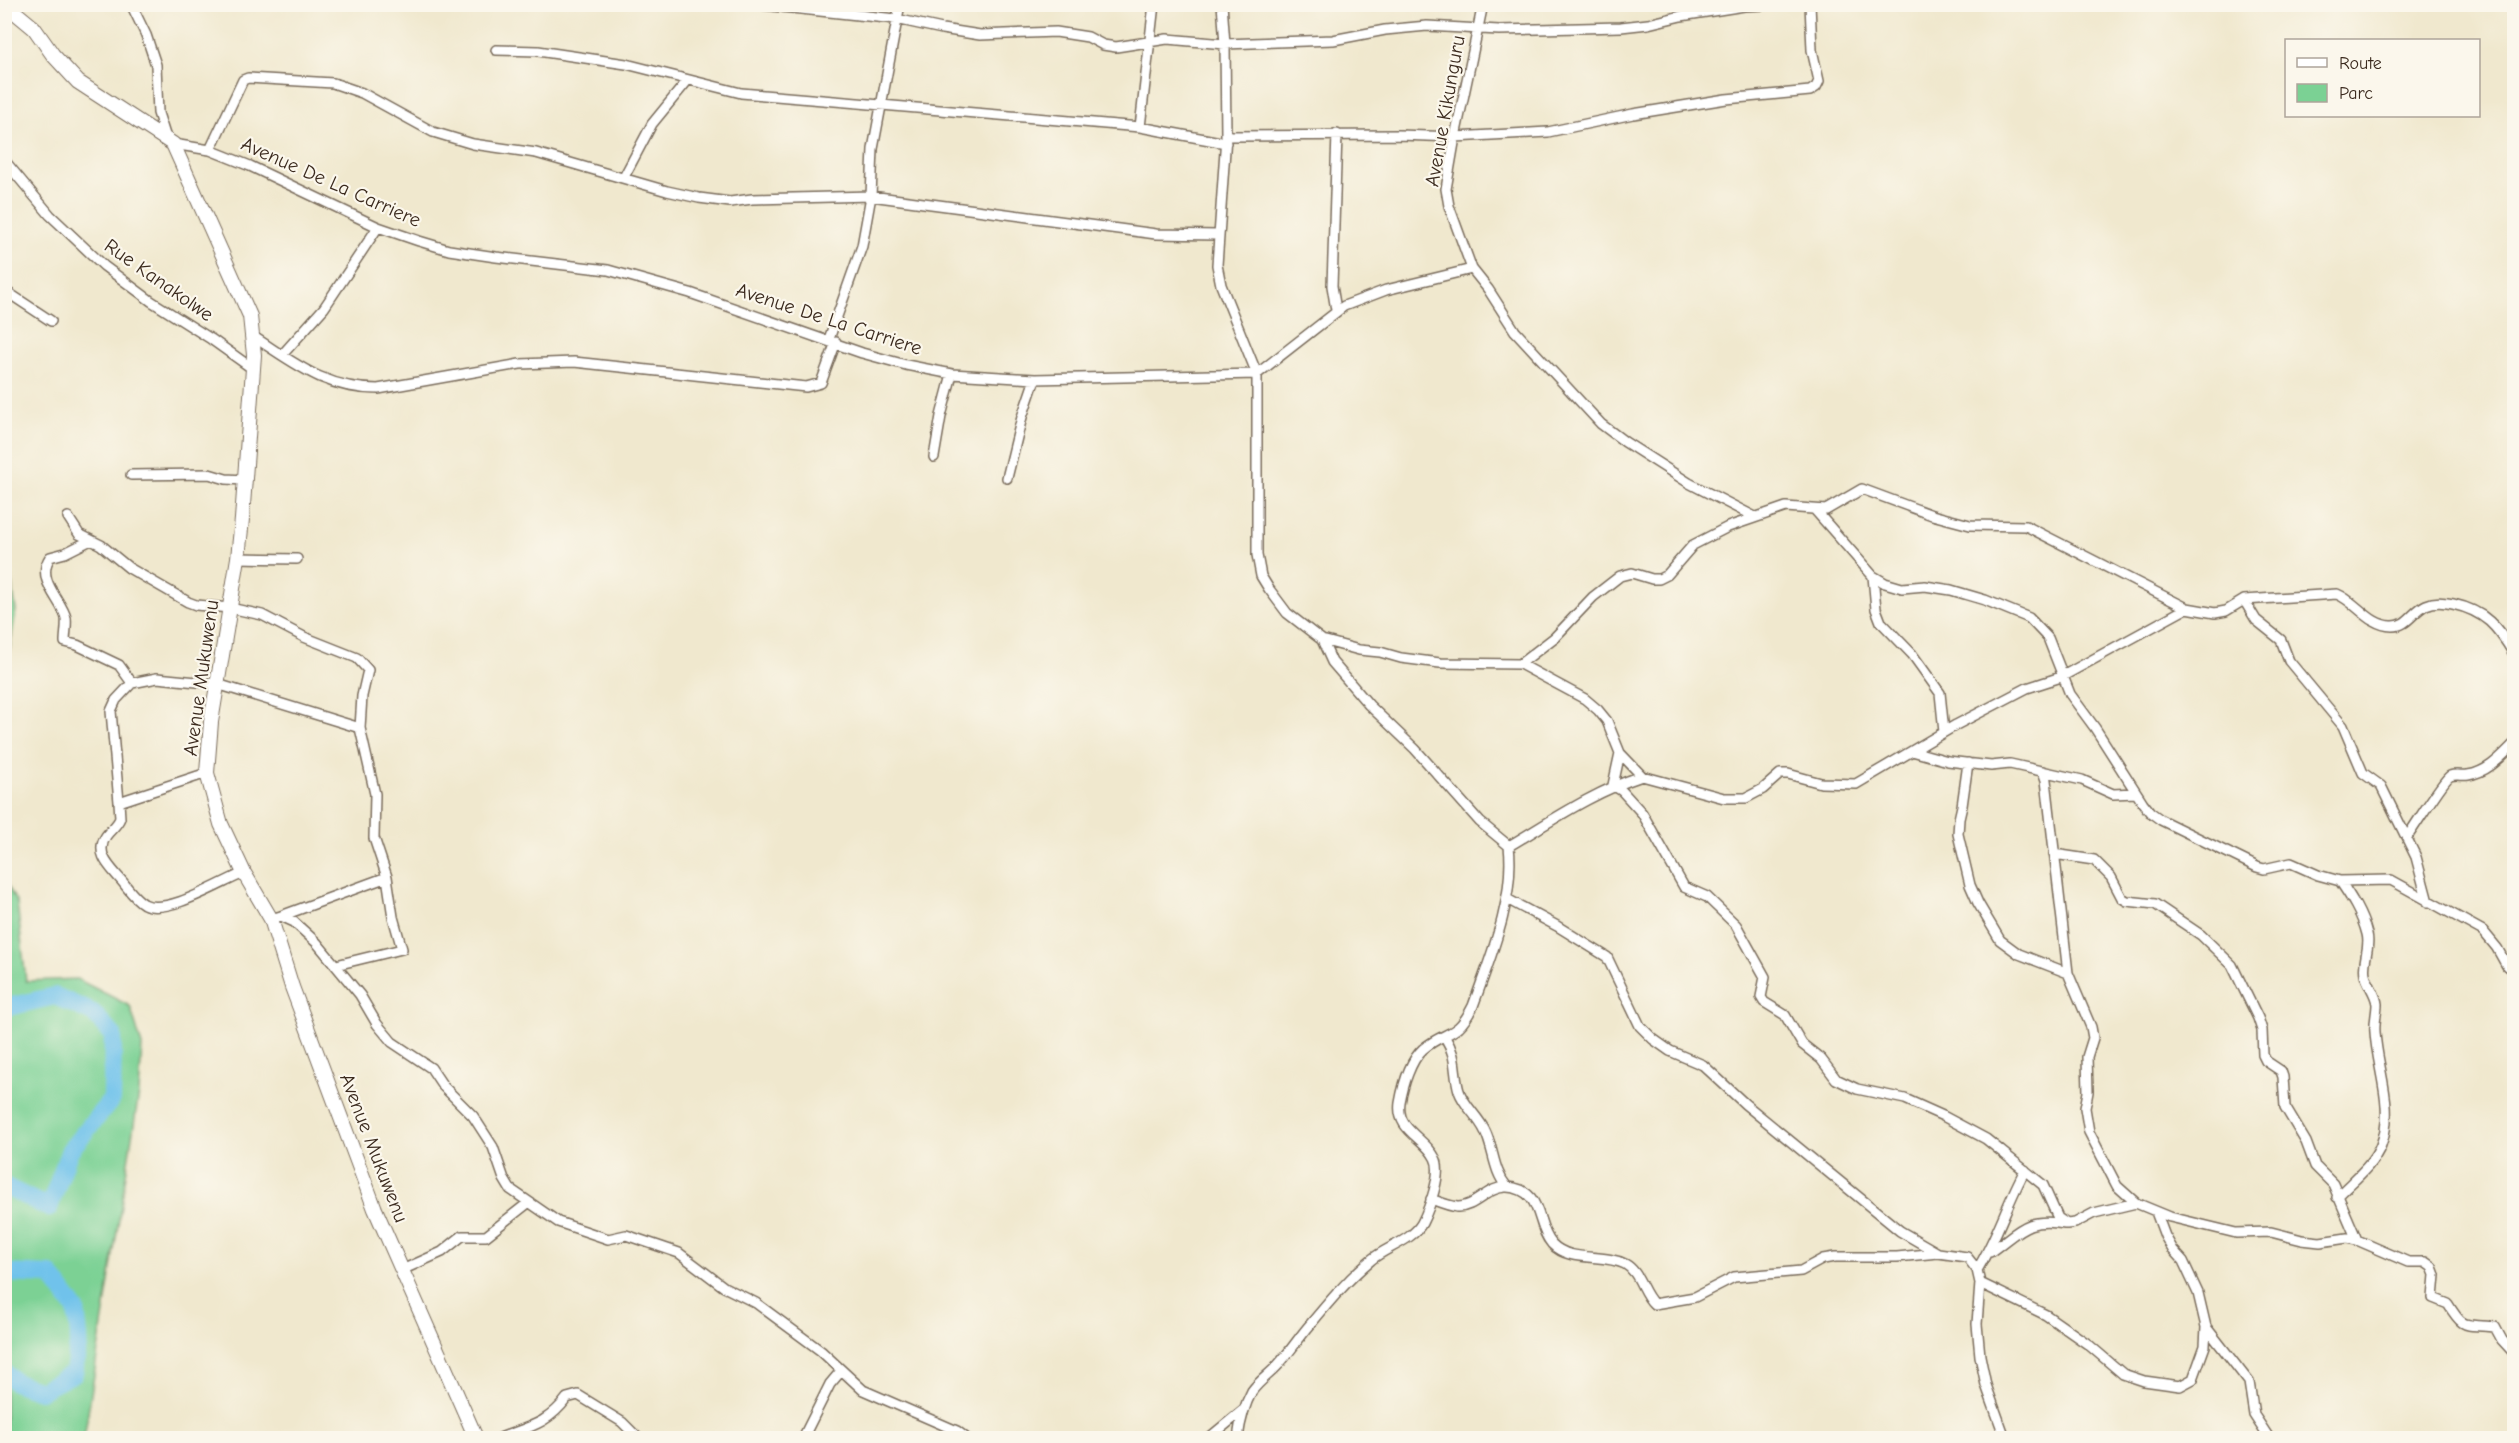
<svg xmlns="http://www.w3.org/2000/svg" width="2519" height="1443" viewBox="0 0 2519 1443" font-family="'Comic Neue',sans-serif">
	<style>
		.green { fill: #7bd194; stroke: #5b7e59; stroke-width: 1.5 }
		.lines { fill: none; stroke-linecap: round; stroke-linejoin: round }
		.river { stroke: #6fc2eb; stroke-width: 18 }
		.street-casing { stroke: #7a6c5c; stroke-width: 12 }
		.secondary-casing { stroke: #7a6c5c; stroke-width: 16 }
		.street { stroke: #fff; stroke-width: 9 }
		.secondary { stroke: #fff; stroke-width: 14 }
		.labels { text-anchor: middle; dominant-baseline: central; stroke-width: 4.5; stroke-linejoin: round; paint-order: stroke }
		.street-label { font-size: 20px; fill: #3b2a1e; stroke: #fbf7ec }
	</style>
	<rect width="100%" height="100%" fill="#fbf7ec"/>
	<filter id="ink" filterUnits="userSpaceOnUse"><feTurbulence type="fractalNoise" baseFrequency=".0167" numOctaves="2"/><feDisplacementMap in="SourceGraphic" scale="12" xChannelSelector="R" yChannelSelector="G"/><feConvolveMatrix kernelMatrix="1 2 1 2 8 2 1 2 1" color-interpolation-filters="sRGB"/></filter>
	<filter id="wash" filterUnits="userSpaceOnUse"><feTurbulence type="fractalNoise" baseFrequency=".008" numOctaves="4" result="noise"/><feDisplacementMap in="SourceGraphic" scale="24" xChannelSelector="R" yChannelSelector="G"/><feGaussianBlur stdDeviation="1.35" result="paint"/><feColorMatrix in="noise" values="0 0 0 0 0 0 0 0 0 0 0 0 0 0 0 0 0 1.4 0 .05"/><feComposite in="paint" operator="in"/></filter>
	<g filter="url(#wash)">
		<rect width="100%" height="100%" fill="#f0e8ce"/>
		<!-- green -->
		<path class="green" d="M5 547 16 610 5 676Z
			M5 881 17 903 26 981 77 979 130 1006 142 1046 139 1093 84 1438H5Z"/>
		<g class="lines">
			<!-- river -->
			<path class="river" d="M4 1008 55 996 93 1013 113 1035 112 1099 70 1150 49 1208 4 1186
				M4 1273 51 1275 76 1310 79 1337 74 1373 40 1391 17 1383 4 1373"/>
		</g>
	</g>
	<g filter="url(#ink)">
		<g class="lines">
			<!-- street casing -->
			<g class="street-casing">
				<path id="street" d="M131 4 146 35 156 65 158 113 166 138
					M753 4 896 19 942 29 980 35 1056 32 1088 37 1103 45 1116 47 1167 39 1225 44 1333 40 1385 30 1427 26 1499 30 1621 27 1648 24 1681 16 1744 6 1786 4
					M1222 4 1225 44 1226 136 1217 265 1221 285 1257 374V555L1261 576 1269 589 1287 613 1322 640 1359 650 1380 652 1401 658 1440 663 1520 664 1555 637 1593 597 1620 576 1632 573 1652 579H1659L1667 575 1693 545 1728 527 1786 507 1826 510 1862 489 1932 515 1970 525 2026 526 2187 608 2215 613 2226 611 2244 600 2337 594C2357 602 2369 626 2392 626 2407 627 2413 611 2426 605 2435 601 2443 602 2453 604 2485 611 2498 627 2514 654
					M1483 4 1455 137 1446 189 1449 206 1472 269 1488 289 1515 331 1601 424 1625 442 1689 483 1755 517
					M496 50 538 51 626 64 741 93 1140 127 1226 143
					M1140 127 1154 4
					M1226 136 1399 135 1455 137 1548 132 1633 114 1726 99 1810 91 1816 87 1819 81 1812 50 1810 4
					M173 144 210 150 250 166 378 227 419 241 449 250 496 257 608 270 690 293 862 353 906 365 952 374 1035 379 1257 374 1344 306 1386 290 1472 269
					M210 150 243 80 248 78 333 83 362 93 433 132 473 144 536 153 667 191 699 198 730 202 752 199 871 196 1156 234 1217 235
					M4 160 50 215 104 266 151 301 211 339 253 369
					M624 177 652 124 688 80
					M4 290 51 321
					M1336 310 1332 286 1337 134
					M254 337C296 364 325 389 378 389L520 364 574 362 806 387 821 383 836 342
					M829 339 862 246 871 196 873 149 900 4
					M282 355 324 308 378 227
					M934 457 941 416 952 374
					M131 475 209 474 226 479 244 480
					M1007 478 1022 417 1035 379
					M1815 510 1873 576 1885 583 1902 588 1925 586 1951 590 1985 600 2029 618 2048 638 2070 694 2095 728 2143 803 2150 812 2161 820 2257 867 2264 869 2291 863 2318 875 2340 881 2391 880 2483 931 2497 948 2507 966 2514 971
					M68 517 79 534 101 545 129 568 188 602 196 605 230 608 262 615 304 637 357 658 368 670 362 696 360 728
					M91 540 65 553 50 557C35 580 62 600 66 618 67 625 65 635 65 642L77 645 119 665 132 683
					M238 558 297 559
					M1873 576 1876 609 1881 622 1912 654 1940 693 1944 732
					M2244 600 2256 620 2281 640 2289 661 2343 726 2363 773 2381 786 2416 857 2428 902
					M1520 664 1585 699 1598 710 1607 721 1620 753 1642 776 1724 798H1746L1763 789 1780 774H1788L1821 783 1856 784 1956 725 2027 688 2061 677 2187 608
					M1912 751 1948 761 1991 766 2010 764 2082 780 2113 794 2136 793
					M1620 753 1613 785 1622 791 1642 813 1684 887 1707 897 1736 925 1765 977 1761 997 1764 1002 1785 1015 1802 1044 1821 1059 1836 1079 1857 1089 1905 1099 1943 1116 1986 1139 2043 1185 2058 1218 2067 1224 2075 1223 2094 1213 2136 1203 2170 1217 2236 1233 2271 1232 2302 1240 2320 1242 2347 1238 2357 1240 2408 1262H2425L2432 1267 2435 1275 2433 1298 2448 1304C2465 1332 2465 1323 2495 1327L2502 1340 2514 1353
					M1968 763 1962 806 1959 819 1958 834 1970 885 1978 903 2000 940 2019 954 2068 973
					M2043 771 2046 780 2068 973 2091 1027 2093 1038 2087 1057 2088 1092 2085 1108 2089 1132 2117 1186 2136 1203
					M207 773 119 802 120 818C117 826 110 830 106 836 94 854 111 868 121 880 128 888 134 898 144 904 167 916 221 882 244 873
					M119 802 111 711 116 700 132 683 157 678 217 684 360 728 375 794 374 838 387 877 393 917 402 949 336 965
					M2407 837C2415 826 2443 780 2450 776 2455 774 2463 776 2468 775 2488 772 2501 757 2514 744
					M1509 846C1553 820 1593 792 1642 776
					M2054 854 2094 860 2111 877 2122 898 2127 901 2155 904 2201 935 2232 965 2258 1018 2262 1030 2263 1055 2266 1061 2281 1071 2283 1077 2285 1107 2306 1142 2315 1166 2333 1184 2357 1240
					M1507 899 1557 926 1607 957 1640 1026 1653 1039 1670 1051 1703 1065 1745 1104 1900 1231 1938 1253 1967 1257 1971 1262 1977 1270 1980 1283 1977 1324 1980 1356 1986 1385 2003 1432 2004 1438
					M281 916 387 877
					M271 919 281 916 294 922 317 943 360 995 377 1024 392 1042 431 1068 443 1086 473 1116 493 1147 504 1179 510 1189 558 1222 608 1239 626 1235 679 1253 724 1287 756 1303 821 1351 863 1390 957 1431 966 1438
					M1445 1037C1458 1058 1453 1071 1459 1091 1464 1106 1478 1116 1485 1131 1494 1149 1493 1171 1507 1187
					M2337 1197C2352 1181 2373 1166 2381 1145 2395 1108 2377 1069 2375 1032 2374 1022 2377 1013 2377 1004 2376 993 2367 984 2365 974 2362 961 2371 948 2367 934 2362 914 2351 897 2340 881
					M1431 1199C1439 1202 1449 1206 1457 1207 1475 1208 1488 1186 1507 1187 1544 1189 1535 1225 1552 1244 1570 1263 1603 1253 1625 1264 1640 1272 1642 1293 1654 1304L1695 1297 1734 1277 1801 1271 1823 1259 1835 1257H1897L1938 1253
					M2156 1212 2165 1236 2173 1250 2183 1261 2198 1293 2206 1327 2249 1382 2254 1415 2269 1438
					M1990 1252C2020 1231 2025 1217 2065 1224
					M402 1270 442 1252 462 1236H486L528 1203
					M1977 1270C1997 1238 2007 1203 2025 1170
					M1980 1283 2046 1315 2089 1345 2123 1374 2144 1381 2180 1386 2193 1379 2205 1346 2206 1327
					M500 1438C528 1427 548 1424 567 1398L578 1395 622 1422 638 1438
					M803 1438 830 1384 841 1371
					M1209 1438 1243 1410
					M1238 1438C1240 1422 1244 1406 1252 1391 1259 1381 1270 1374 1278 1365 1289 1353 1298 1339 1309 1326 1328 1303 1348 1279 1371 1260 1386 1247 1412 1241 1422 1223 1429 1209 1443 1172 1435 1158 1425 1137 1396 1131 1400 1103 1403 1086 1410 1061 1423 1049 1447 1029 1456 1040 1473 1006 1491 956 1515 899 1509 846L1480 822 1415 749 1369 705 1332 662 1322 640"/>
			</g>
			<!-- secondary casing -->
			<g class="secondary-casing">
				<path id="secondary" d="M5 4 34 28 53 55 78 82 173 144 250 316 254 355 242 519 238 558 211 722 207 773 221 824 244 873 271 919 292 987 375 1209 476 1438"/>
			</g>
			<!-- street -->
			<use href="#street" class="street"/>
			<!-- secondary -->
			<use href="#secondary" class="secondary"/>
		</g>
	</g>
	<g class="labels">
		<!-- street labels -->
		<g class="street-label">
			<text transform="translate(1445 111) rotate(-80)">Avenue Kikunguru</text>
			<text transform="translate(331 182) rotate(24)">Avenue De La Carriere</text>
			<text transform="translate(159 280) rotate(35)">Rue Kanakolwe</text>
			<text transform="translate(829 319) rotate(18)">Avenue De La Carriere</text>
			<text transform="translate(201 678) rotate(-82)">Avenue Mukuwenu</text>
			<text transform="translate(374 1148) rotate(69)">Avenue Mukuwenu</text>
		</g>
	</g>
	<!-- margin -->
	<rect width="2519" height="1443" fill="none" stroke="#fbf7ec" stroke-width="24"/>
	<!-- legend -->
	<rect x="2285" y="39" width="195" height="78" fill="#fbf7ec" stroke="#aea59a" stroke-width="1.5"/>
	<rect x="2297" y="58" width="30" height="9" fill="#ffffff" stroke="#aea59a" stroke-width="1.5"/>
	<text x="2339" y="69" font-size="18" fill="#3b2a1e">Route</text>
	<rect x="2297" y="84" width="30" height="18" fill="#7bd194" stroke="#aea59a" stroke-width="1.5"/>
	<text x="2339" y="99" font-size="18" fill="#3b2a1e">Parc</text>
</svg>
